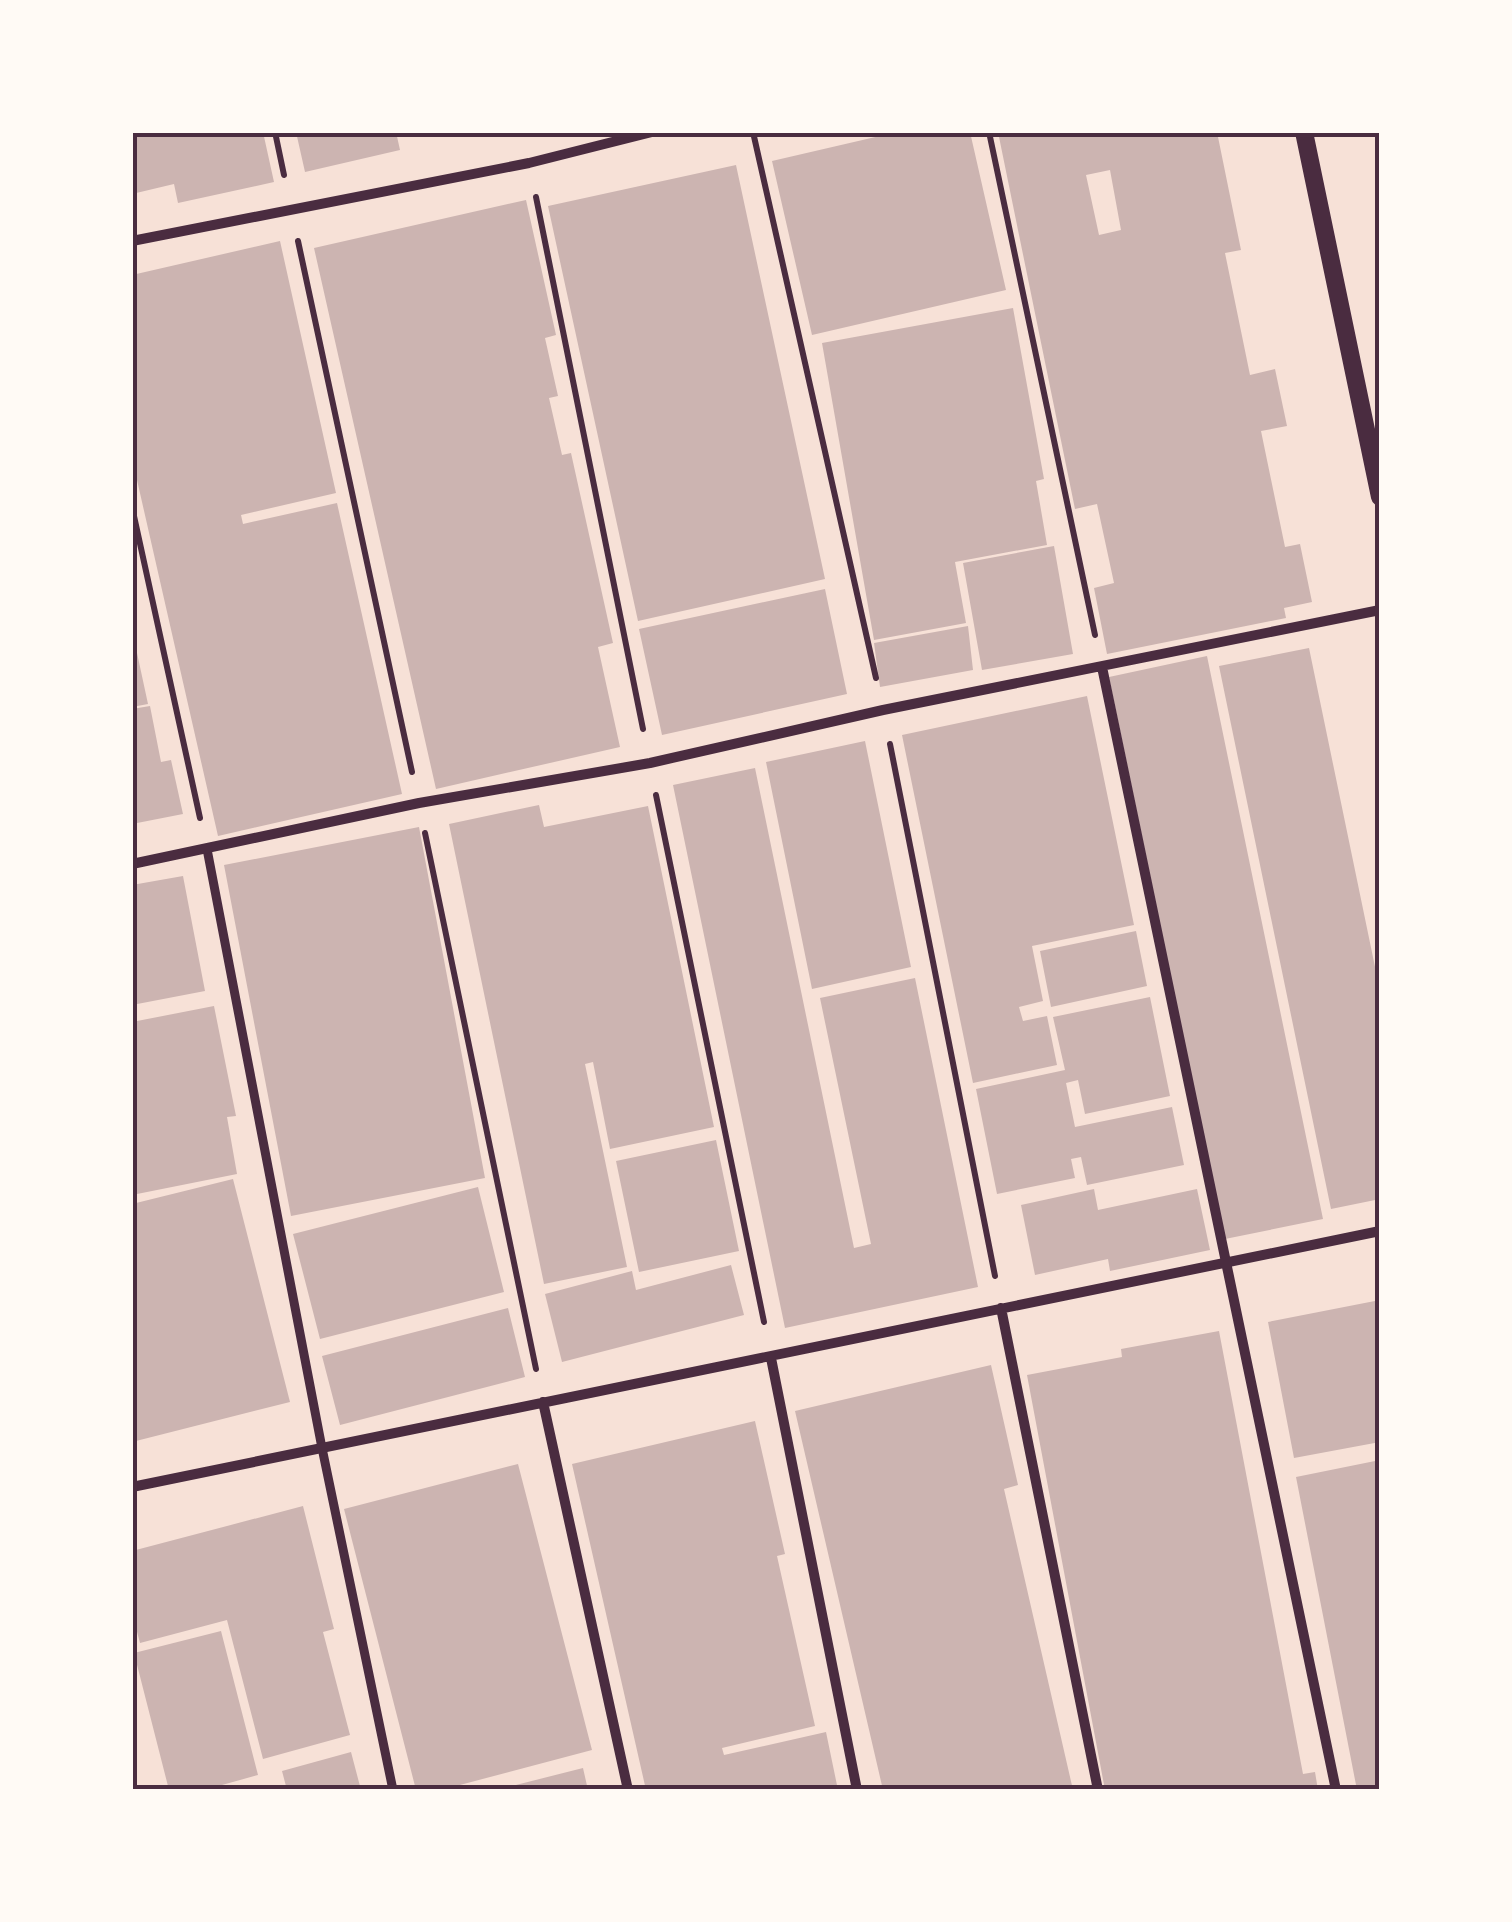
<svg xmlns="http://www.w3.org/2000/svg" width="1512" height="1922" viewBox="0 0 1512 1922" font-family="'DejaVu Sans',sans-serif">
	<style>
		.building { fill: #ccb4b1; fill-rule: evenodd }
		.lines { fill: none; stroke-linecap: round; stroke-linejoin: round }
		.path { stroke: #4a2c40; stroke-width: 6 }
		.pedestrian { stroke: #4a2c40; stroke-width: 9 }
		.minor { stroke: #4a2c40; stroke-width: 10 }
		.tertiary { stroke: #4a2c40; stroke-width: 18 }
		.neatline { fill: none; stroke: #4a2c40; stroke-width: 4 }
	</style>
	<rect width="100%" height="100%" fill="#f7e1d7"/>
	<!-- building -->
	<path class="building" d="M132 132H263L274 182 178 203 174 184 132 194Z
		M296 132H396L400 150 305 172Z
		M897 132H970L1006 290 812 335 772 161Z
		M998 132H1217L1241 250 1225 253 1250 375 1275 369 1287 426 1261 431 1285 547 1300 544 1312 602 1284 608 1286 618 1107 654 1094 588 1114 583 1097 504 1075 509ZM1110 170 1121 230 1099 235 1086 175Z
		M736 165 825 579 638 621 548 206Z
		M526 200 556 335 545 338 558 396 549 398 562 455 571 453 613 643 598 647 620 747 436 789 314 248Z
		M280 241 336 493 241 515 243 524 337 503 402 794 218 836 132 458V275Z
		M1013 308 1044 479 1036 481 1047 545 955 562 966 623 874 640 822 343Z
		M1054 546 1073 654 982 670 963 563Z
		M825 589 847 694 662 735 639 629Z
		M968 626 973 670 880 687 874 643Z
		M134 639 148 704 132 707V640Z
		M1309 648 1380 991V1199L1331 1209 1219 666Z
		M1207 656 1323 1219 1225 1239 1109 677Z
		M1087 696 1134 925 1032 946 1043 1001 1019 1007 1023 1021 1047 1016 1057 1065 973 1083 902 735Z
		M150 706 161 762 171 760 183 814 132 824V709Z
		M865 741 911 967 812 989 766 762Z
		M755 768 854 1248 871 1244 820 998 915 978 978 1287 785 1328 673 785Z
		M539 805 544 827 648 806 714 1127 610 1149 593 1062 585 1064 627 1267 544 1284 449 824Z
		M419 827 485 1178 291 1216 224 865Z
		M183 876 205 991 132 1005V885Z
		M1136 931 1147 986 1051 1007 1040 951Z
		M1150 997 1170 1096 1085 1114 1078 1080 1066 1083 1075 1127 1172 1107 1184 1165 1087 1185 1081 1157 1071 1159 1075 1178 997 1194 976 1089 1065 1070 1053 1017Z
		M214 1006 236 1116 227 1117 237 1174 132 1195V1022Z
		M716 1140 739 1251 639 1272 616 1161Z
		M233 1179 290 1402 132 1442V1204Z
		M478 1187 504 1292 320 1339 293 1234Z
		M1094 1189 1098 1210 1197 1189 1210 1250 1110 1271 1108 1259 1035 1275 1021 1205Z
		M731 1265 744 1315 562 1362 545 1294 632 1271 636 1290Z
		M1380 1300V1442L1294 1458 1268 1322Z
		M508 1308 525 1377 340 1425 322 1356Z
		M1219 1331 1303 1774 1315 1772 1318 1790H1105L1027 1375 1122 1357 1121 1349Z
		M991 1365 1018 1485 1004 1489 1073 1790H883L795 1411Z
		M755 1421 785 1554 777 1556 815 1726 722 1748 724 1755 826 1732 838 1790H646L572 1464Z
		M1380 1460V1790H1357L1296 1477Z
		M518 1464 592 1750 441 1790H416L344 1509Z
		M303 1506 334 1629 323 1632 350 1735 263 1759 227 1620 140 1643 132 1613V1551Z
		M221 1631 258 1775 204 1790H169L134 1653Z
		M351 1752 361 1790H287L282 1771Z
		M583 1768 588 1790H504V1788Z"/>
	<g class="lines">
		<!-- path -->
		<path class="path" d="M275 132 284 175
			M753 132 876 678
			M989 132 1095 635
			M536 197 643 729
			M298 241 412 772
			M132 507 200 818
			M890 744 995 1276
			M656 795 764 1322
			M425 833 536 1369"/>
		<!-- pedestrian -->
		<path class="pedestrian" d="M207 849 322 1448 393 1790"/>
		<!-- minor -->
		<path class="minor" d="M132 241 529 163 652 132
			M1102 667 1336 1790
			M132 864 419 803 650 763 883 710 1380 610
			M1001 1308 1098 1790
			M771 1358 857 1790
			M543 1402 628 1790
			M132 1487 1380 1231"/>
		<!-- tertiary -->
		<path class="tertiary" d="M1304 132 1380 497"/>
	</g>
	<!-- border -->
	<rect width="1512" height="1922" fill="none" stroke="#fffaf5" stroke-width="270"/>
	<rect x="135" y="135" width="1242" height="1652" class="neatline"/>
</svg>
